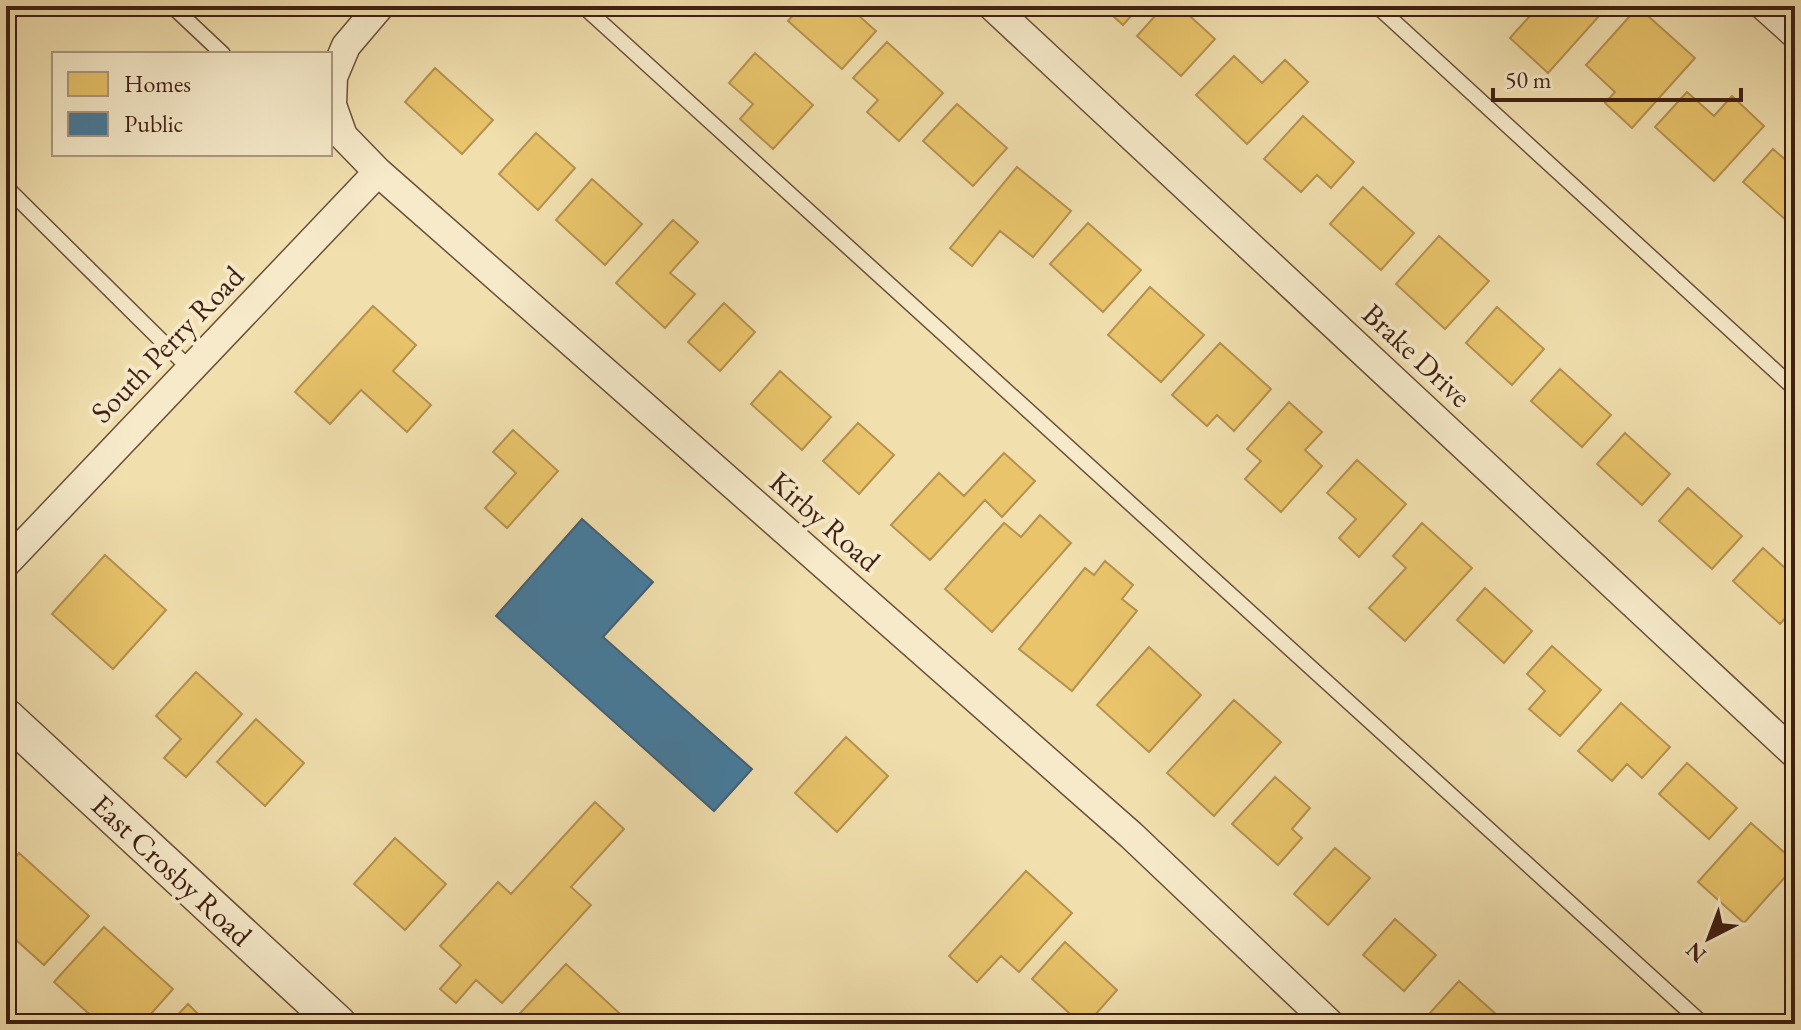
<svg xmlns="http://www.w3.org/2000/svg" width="1801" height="1030" viewBox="0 0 1801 1030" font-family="'EB Garamond',serif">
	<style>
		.homes { fill: #e9c46a; stroke: #b69250; stroke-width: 2 }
		.public { fill: #457b9d; stroke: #445f74; stroke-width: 2 }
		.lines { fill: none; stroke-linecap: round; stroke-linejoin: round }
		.service-casing { stroke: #6c4f3a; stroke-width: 17 }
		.minor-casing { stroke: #6c4f3a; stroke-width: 31 }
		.tertiary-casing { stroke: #6c4f3a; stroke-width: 39 }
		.service { stroke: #f6eaca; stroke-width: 14 }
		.minor { stroke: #f6eaca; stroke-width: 28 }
		.tertiary { stroke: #f6eaca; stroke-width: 36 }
		.labels { text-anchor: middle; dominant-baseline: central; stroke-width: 8; stroke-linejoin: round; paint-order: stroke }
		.street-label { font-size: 30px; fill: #401f13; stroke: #f6eaca }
	</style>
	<rect width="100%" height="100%" fill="#f1dfae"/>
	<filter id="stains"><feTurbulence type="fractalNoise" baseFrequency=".0025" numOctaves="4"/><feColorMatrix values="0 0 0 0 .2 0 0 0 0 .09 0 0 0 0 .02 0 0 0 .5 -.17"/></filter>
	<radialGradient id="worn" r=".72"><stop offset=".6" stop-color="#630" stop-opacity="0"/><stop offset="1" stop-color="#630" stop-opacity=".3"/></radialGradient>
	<!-- homes -->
	<path class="homes" d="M801 6H848L876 31 842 69 788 21Z
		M1102 6H1140L1123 25Z
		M1164 6H1179L1215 39 1181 76 1137 36Z
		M1539 6H1608L1548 73 1510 38Z
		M1638 7 1695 58 1632 128 1605 103 1615 92 1586 65Z
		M887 42 943 93 899 141 867 112 878 100 853 78Z
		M755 53 813 105 773 149 740 119 753 104 729 83Z
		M1234 56 1262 83 1285 60 1308 82 1247 144 1196 95Z
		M435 68 493 120 462 154 405 102Z
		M1687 92 1714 116 1732 96 1764 126 1714 181 1655 127Z
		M957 104 1007 148 973 186 923 141Z
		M1303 116 1354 162 1331 188 1317 175 1301 192 1264 159Z
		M536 133 575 168 538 210 499 174Z
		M1773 149 1795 168V228L1743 182Z
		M1017 167 1071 211 1033 257 1000 231 972 266 950 248Z
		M592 179 642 224 605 265 556 220Z
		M1363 187 1414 233 1381 270 1330 224Z
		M673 220 698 242 670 273 695 294 665 328 616 283Z
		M1088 223 1141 270 1103 312 1050 264Z
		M1439 236 1489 281 1445 329 1396 284Z
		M1150 287 1204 335 1161 382 1108 335Z
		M724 303 755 332 720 371 688 342Z
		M373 306 416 345 393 371 431 405 407 432 361 390 330 424 295 392Z
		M1497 307 1544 349 1512 385 1466 343Z
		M1220 343 1271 389 1234 431 1217 415 1207 426 1172 395Z
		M1560 369 1611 415 1582 447 1531 401Z
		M780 371 831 417 802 450 751 404Z
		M1289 402 1322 432 1305 450 1322 466 1281 512 1245 479 1261 461 1247 449Z
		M858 423 894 455 859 494 823 461Z
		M513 430 558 471 507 528 485 508 516 473 493 452Z
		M1625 433 1670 474 1642 505 1597 464Z
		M1004 453 1035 481 1002 517 985 500 930 560 891 525 939 473 964 496Z
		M1357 460 1406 504 1359 557 1339 538 1356 519 1327 493Z
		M1688 488 1742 536 1712 569 1659 521Z
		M1040 515 1071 543 992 632 945 589 1004 523 1021 537Z
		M1422 523 1472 568 1405 641 1369 608 1406 568 1393 556Z
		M1763 548 1795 577V607L1780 624 1733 581Z
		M105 555 166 610 113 669 52 614Z
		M1105 561 1133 585 1122 599 1137 611 1072 691 1019 649 1085 568 1094 575Z
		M1485 588 1532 631 1504 663 1457 620Z
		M1552 646 1601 690 1560 736 1529 709 1545 691 1527 674Z
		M1149 647 1201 695 1149 752 1097 705Z
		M196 672 242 714 186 777 164 758 181 739 156 716Z
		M1234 700 1281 742 1214 816 1167 773Z
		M1621 703 1670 747 1642 778 1627 764 1612 781 1578 751Z
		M256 719 304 763 265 806 217 762Z
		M846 737 888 776 837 832 795 793Z
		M1687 763 1737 808 1709 839 1659 794Z
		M1275 777 1310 808 1292 829 1302 838 1278 865 1232 824Z
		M595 802 624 829 571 887 591 905 502 1003 476 980 456 1003 440 989 461 965 440 946 498 882 511 894Z
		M1751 823 1795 862V866L1744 923 1698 882Z
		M395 838 446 884 405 930 354 884Z
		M1335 848 1370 878 1328 925 1294 894Z
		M19 853 89 916 44 965 6 931V868Z
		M1026 871 1072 913 1019 972 1001 956 977 982 949 956Z
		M1395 919 1436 955 1404 991 1363 955Z
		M104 927 173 989 142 1024H100L54 982Z
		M1065 942 1117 990 1087 1024H1081L1032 979Z
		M566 964 631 1024H510Z
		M1459 981 1507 1024H1442L1430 1013Z
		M188 1004 208 1024H169Z"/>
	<!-- public -->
	<path class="public" d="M582 519 653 582 603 637 752 769 714 811 496 616Z"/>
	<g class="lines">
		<!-- service casing -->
		<g class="service-casing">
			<path id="service" d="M172 6 223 54
				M583 6 1703 1024
				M1377 6 1795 389
				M6 187 190 369"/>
		</g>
		<!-- minor casing -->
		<g class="minor-casing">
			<path id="minor" d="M380 6 346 46 333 77 332 105 343 136 378 172 1131 835 1330 1024
				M992 6 1795 754
				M1764 6 1795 34
				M6 563 378 172"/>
		</g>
		<!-- tertiary casing -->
		<g class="tertiary-casing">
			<path id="tertiary" d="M6 717 338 1024"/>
		</g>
		<!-- service -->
		<use href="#service" class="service"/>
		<!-- minor -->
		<use href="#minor" class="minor"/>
		<!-- tertiary -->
		<use href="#tertiary" class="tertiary"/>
	</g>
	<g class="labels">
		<!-- street labels -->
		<g class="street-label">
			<text transform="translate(167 344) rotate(-46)">South Perry Road</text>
			<text transform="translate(1417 355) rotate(43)">Brake Drive</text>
			<text transform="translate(825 521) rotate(41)">Kirby Road</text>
			<text transform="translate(172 870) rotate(43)">East Crosby Road</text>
		</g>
	</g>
	<!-- margin -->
	<rect width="1801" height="1030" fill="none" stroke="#f1dfae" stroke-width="32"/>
	<rect x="8" y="8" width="1785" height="1014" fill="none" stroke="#401f13" stroke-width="4"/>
	<rect x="16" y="16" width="1769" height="998" fill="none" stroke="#401f13" stroke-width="2"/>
	<!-- legend -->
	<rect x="52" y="52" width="280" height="104" fill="#f6eaca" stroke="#ad9981" stroke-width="2"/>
	<rect x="68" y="72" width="40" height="24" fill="#e9c46a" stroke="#ad9981" stroke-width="2"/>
	<text x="124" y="92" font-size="24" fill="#401f13">Homes</text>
	<rect x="68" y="112" width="40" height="24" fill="#457b9d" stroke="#ad9981" stroke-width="2"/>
	<text x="124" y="132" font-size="24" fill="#401f13">Public</text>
	<!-- north arrow -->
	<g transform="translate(1709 938) rotate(222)" stroke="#f6eaca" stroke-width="6" paint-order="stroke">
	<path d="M0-6L14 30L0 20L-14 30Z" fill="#401f13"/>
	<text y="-12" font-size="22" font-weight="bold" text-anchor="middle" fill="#401f13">N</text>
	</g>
	<!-- scale -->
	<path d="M1493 88v12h248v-12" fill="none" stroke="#401f13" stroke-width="4"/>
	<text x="1505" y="88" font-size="24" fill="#401f13" stroke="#f6eaca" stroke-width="6" paint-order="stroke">50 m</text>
	<rect width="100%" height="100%" filter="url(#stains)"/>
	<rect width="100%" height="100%" fill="url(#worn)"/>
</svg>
